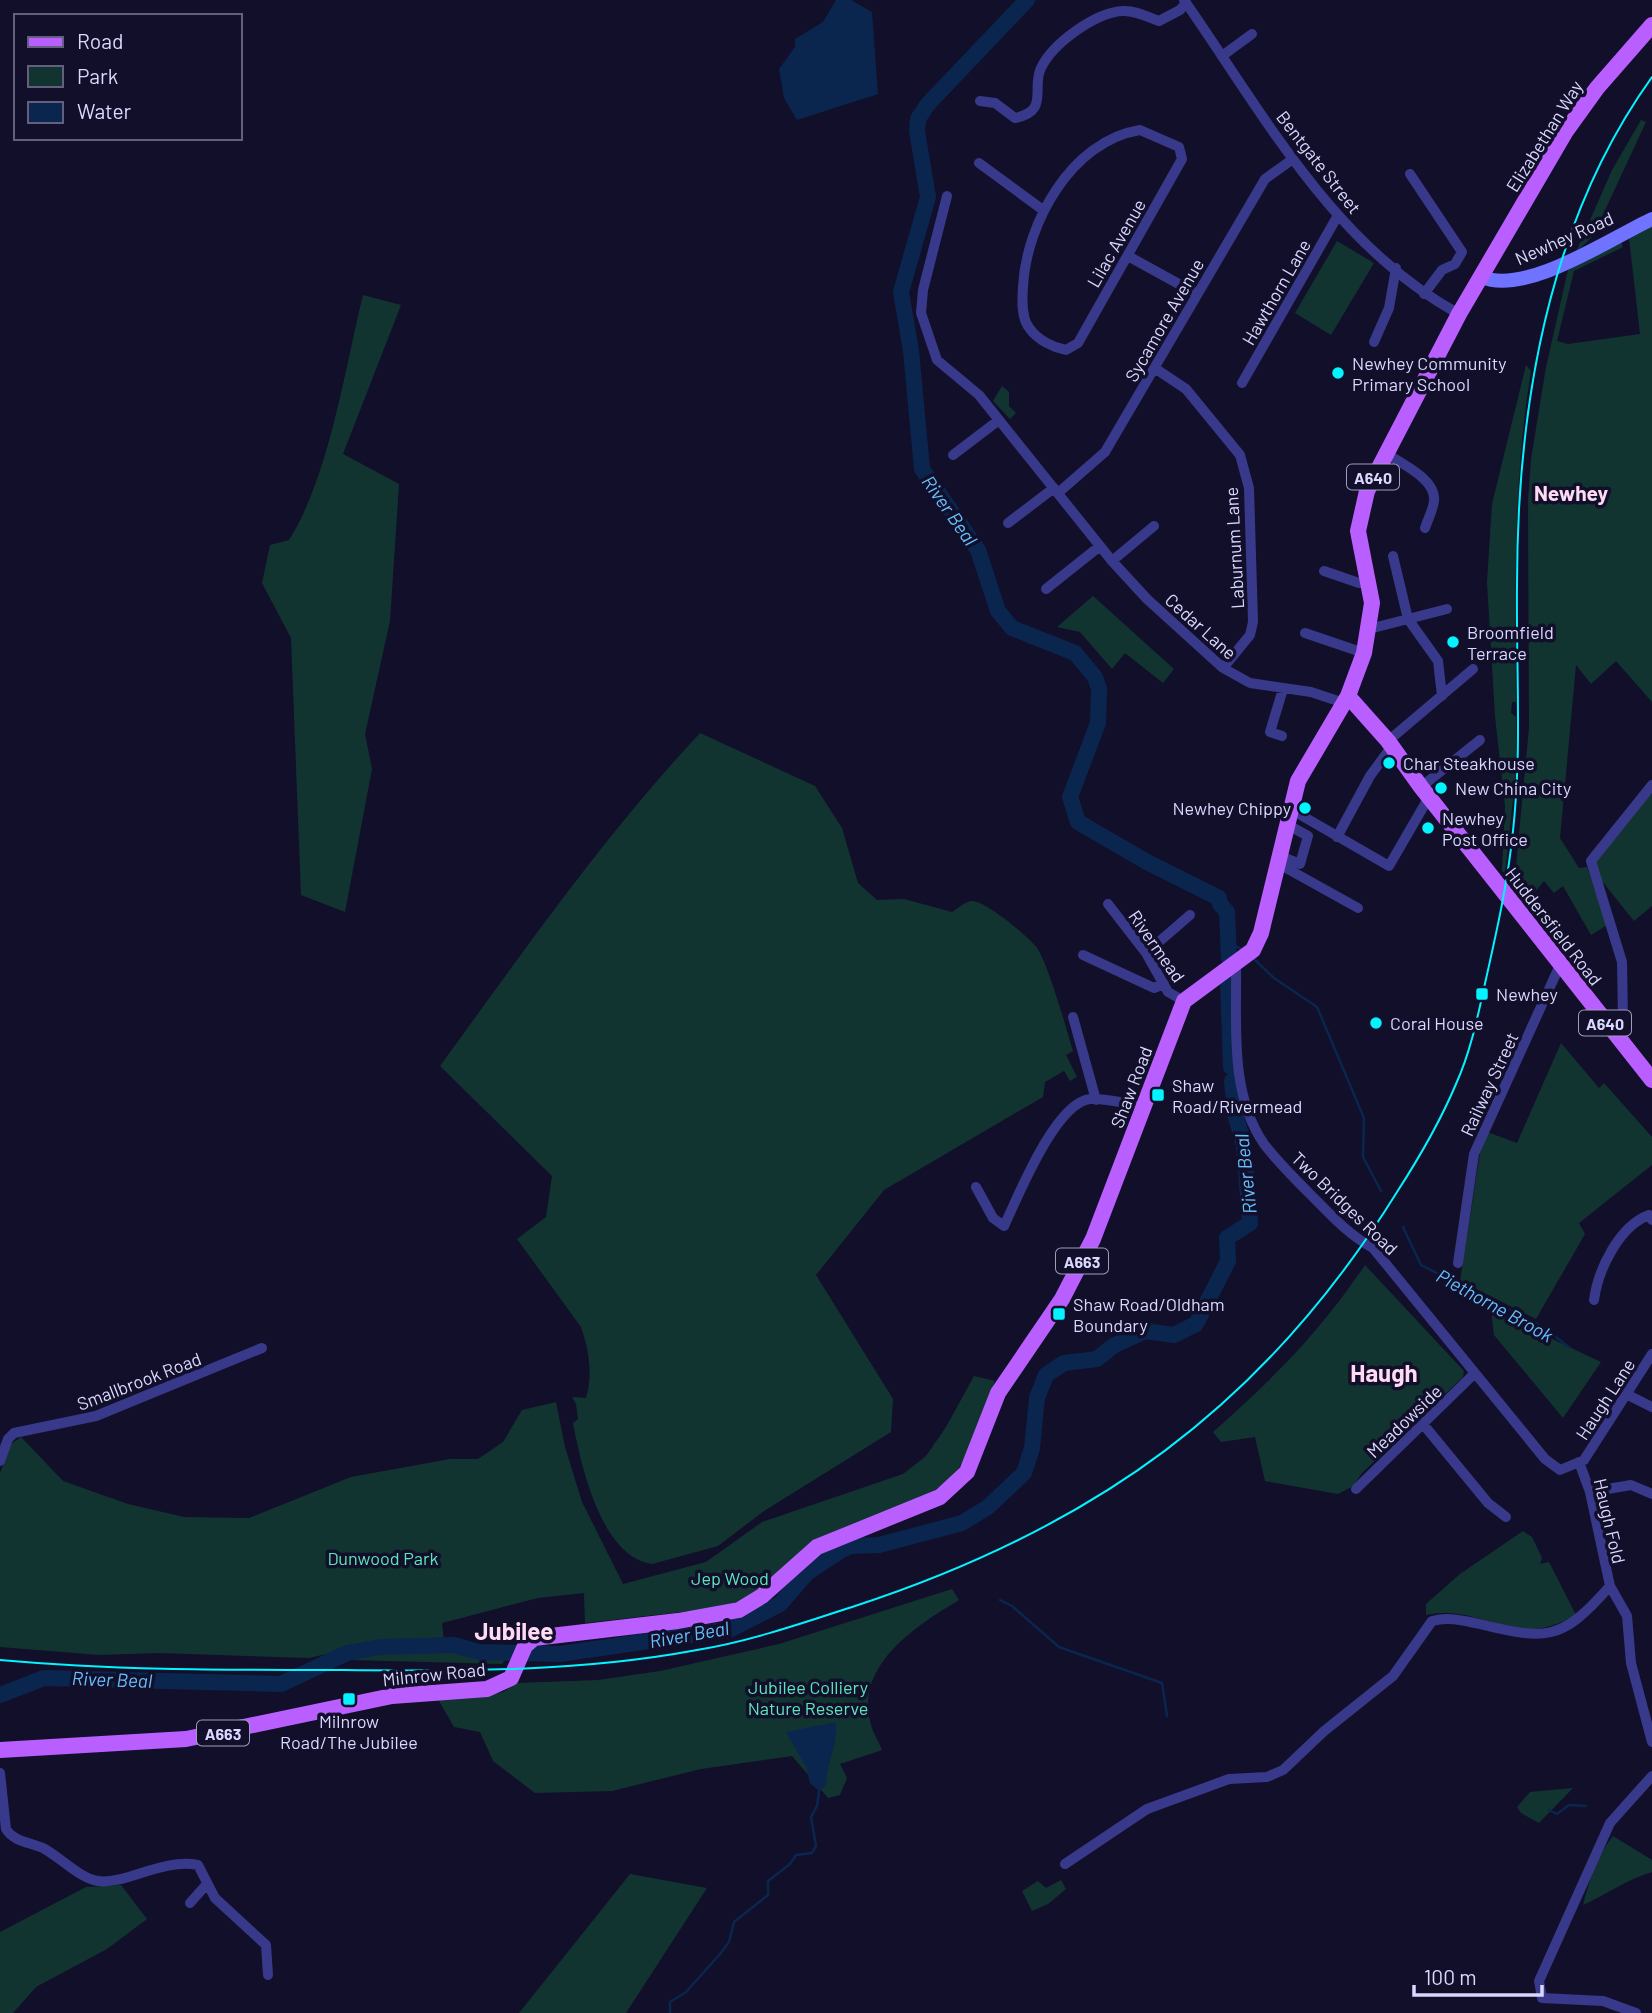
<svg xmlns="http://www.w3.org/2000/svg" width="1652" height="2013" viewBox="0 0 1652 2013" font-family="Barlow,sans-serif">
	<style>
		.green { fill: #123431 }
		.water { fill: #0a264e }
		.lines { fill: none; stroke-linecap: round; stroke-linejoin: round }
		.stream { stroke: #0a264e; stroke-width: 2.5 }
		.river { stroke: #0a264e; stroke-width: 16 }
		.street { stroke: #38398b; stroke-width: 10 }
		.secondary { stroke: #6f73ff; stroke-width: 14 }
		.primary { stroke: #ba5fff; stroke-width: 16 }
		.tram { stroke: #04f4ff; stroke-width: 2 }
		.poi-dot { fill: #04f4ff; stroke: #120f2a; stroke-width: 2.5 }
		.labels { text-anchor: middle; dominant-baseline: central; stroke-width: 7; stroke-linejoin: round; paint-order: stroke }
		.shield { fill: #120f2a; stroke: #9e9cbf; stroke-width: 2 }
		.shield-label { font-size: 16px; font-weight: bold; fill: #dad8ff }
		.street-label { font-size: 18px; fill: #dad8ff; stroke: #120f2a }
		.poi-label { font-size: 18px; fill: #dad8ff; stroke: #120f2a; text-anchor: start }
		.park-label { font-size: 18px; fill: #5ce6bc; stroke: #120f2a }
		.water-label { font-size: 19px; font-style: italic; fill: #66c0ff; stroke: #120f2a }
		.quarter-label { font-size: 21px; font-weight: bold; fill: #ffdaf3; stroke: #120f2a }
		.district-label { font-size: 24px; font-weight: bold; fill: #ffdaf3; stroke: #120f2a }
	</style>
	<rect width="100%" height="100%" fill="#120f2a"/>
	<!-- green -->
	<path class="green" d="M1641 120 1646 122 1593 236 1576 252 1612 170Z
		M1652 226V702L1616 661 1591 684 1576 665 1560 838 1579 868 1587 867 1607 925 1591 935 1563 886 1554 893 1544 881 1524 905 1514 888 1529 728 1528 501 1531 459 1546 367 1568 270 1621 242 1623 247 1574 271 1557 341 1568 344 1640 334 1629 238Z
		M1337 241 1374 263 1331 335 1295 313Z
		M363 295 401 305 343 454 399 484 390 621 365 734 372 769 345 912 301 895 291 638 262 583 270 545 289 540C329 477 345 368 363 295Z
		M1526 365 1531 371C1513 481 1515 590 1516 702H1512L1511 713 1516 717V771L1505 874 1502 871 1505 806 1495 716 1487 582 1492 504Z
		M1002 386 1009 392V406L1016 413 1010 419 993 401Z
		M1093 596 1174 669 1163 683 1125 653 1112 669 1080 632 1057 627Z
		M700 733 815 786 842 828 858 883 877 900 904 899 952 912C957 909 965 902 971 901 984 899 1029 937 1037 948 1049 966 1066 1028 1073 1051L1066 1055 1077 1077 1070 1081 1064 1071 1045 1082 1043 1097 884 1190 816 1275 893 1399 891 1432 764 1511 718 1546 652 1564C601 1557 581 1465 573 1423L578 1419 576 1404 572 1397 586 1398C593 1375 589 1350 581 1327L517 1239 546 1217 552 1176 440 1066C523 952 603 837 700 733Z
		M1652 788V906L1634 921 1598 876 1594 860Z
		M1561 1043 1599 1088 1604 1083 1652 1137V1165L1579 1223 1585 1234 1536 1319 1460 1281 1480 1153 1487 1132 1517 1143Z
		M1365 1265 1464 1371 1463 1377 1362 1473 1353 1486 1338 1494 1265 1481 1255 1437 1221 1442 1213 1432C1274 1378 1319 1333 1365 1265Z
		M1491 1310 1601 1362 1563 1418 1494 1335Z
		M974 1376 995 1381 965 1459 954 1476 930 1494 821 1537 743 1605 585 1623 584 1593 538 1598 442 1623 444 1641 370 1644 309 1658 159 1653 99 1655 0 1647V1473L11 1444 21 1437 63 1481 128 1504 184 1517 249 1518 351 1477 450 1459H478L503 1442 522 1410 556 1402 565 1447 582 1502 623 1584 706 1562 762 1522 903 1474 926 1456 946 1427Z
		M1523 1531 1532 1537 1542 1558 1540 1564 1549 1562 1576 1615C1512 1652 1484 1603 1426 1615V1604L1460 1574Z
		M952 1589 959 1600C916 1626 854 1665 871 1725 873 1733 879 1742 882 1750L840 1764 847 1778 840 1795 828 1798 792 1756 701 1769 612 1791 535 1793 493 1761 480 1732 454 1727 438 1699 480 1697 503 1692 517 1683 598 1680 660 1671 779 1644Z
		M455 1649 474 1657 505 1660 502 1664 350 1660 374 1650Z
		M1573 1788 1539 1823 1521 1813 1517 1807 1530 1792Z
		M1613 1836 1652 1860V1872C1628 1879 1607 1894 1583 1905 1589 1881 1597 1856 1613 1836Z
		M630 1874 707 1888 626 2013H519Z
		M1061 1880 1066 1889 1048 1904 1032 1911 1022 1891 1038 1881 1046 1888Z
		M121 1885 147 1919 107 1949 36 1987 13 2013H0V1932L86 1887Z"/>
	<!-- water -->
	<path class="water" d="M836 0H851L872 12 878 94 797 120 784 98 779 69 795 47V39L823 22Z
		M836 1722C838 1746 826 1763 826 1786L819 1791 810 1783 806 1767 786 1732Z"/>
	<g class="lines">
		<!-- stream -->
		<path class="stream" d="M1226 940 1241 949
			M1254 959 1274 978 1317 1007 1364 1118 1363 1157 1381 1191
			M1403 1227 1421 1265 1540 1325 1569 1347
			M1000 1600 1012 1606 1059 1647 1162 1683 1167 1716
			M1549 1810 1557 1814 1569 1805 1586 1806
			M670 2013V2002L686 1992 720 1954 729 1942 734 1922 768 1895V1881L790 1864 796 1855 812 1853 816 1846 811 1817 817 1806 819 1791"/>
		<!-- river -->
		<path class="river" d="M1027 0 928 104 918 119 917 131 928 197 901 292 911 351 922 469 978 550 998 611 1012 628 1075 653 1095 677 1099 689 1098 723 1070 797 1078 822 1147 862 1219 898 1220 904 1227 912 1229 958
			M1228 980 1231 1067
			M0 1695 44 1678 281 1684 347 1653 380 1647 454 1645 479 1652 560 1654 731 1629 780 1604 808 1572 840 1551 850 1546 879 1545 962 1523 988 1507 1024 1473 1032 1448 1037 1398 1046 1375 1064 1363 1097 1359 1113 1346 1145 1331 1174 1335 1196 1324 1228 1261 1227 1238 1250 1223 1244 1145 1235 1114 1232 1081"/>
		<!-- street -->
		<path class="street" d="M1184 0C1263 113 1333 245 1459 314
			M1222 56 1252 34
			M980 101 995 103 1015 118C1050 111 1031 88 1041 68 1053 43 1095 13 1122 11 1134 10 1148 17 1159 21L1180 10 1186 3
			M1140 130 1179 147 1182 159 1078 343 1066 350C1053 347 1038 340 1030 329 1021 319 1022 300 1023 287 1026 224 1071 141 1140 130Z
			M979 163 1043 210
			M1410 174 1462 252 1455 264 1442 270 1424 294
			M947 196 923 290 921 313 937 360 979 395 1112 561 1147 599 1223 668 1250 683 1311 692 1344 703
			M1128 256 1197 294
			M1374 342 1389 308 1396 268
			M1156 369 1186 389 1240 455 1249 488 1253 622 1250 635 1223 668
			M1242 383 1337 217
			M1384 452C1400 463 1437 479 1434 501 1433 510 1428 519 1425 528
			M953 455 999 420
			M1058 493 1105 452 1265 179 1293 159
			M1008 523 1054 488
			M1393 556 1408 619 1438 661 1442 696
			M1112 561 1154 526
			M1324 571 1359 583H1369
			M1046 589 1100 546
			M1369 629 1447 609
			M1305 633 1364 653
			M1282 736 1270 732 1283 689
			M1388 741 1473 669
			M1421 787 1480 740
			M1292 810 1389 866 1429 797
			M1337 837 1370 776 1392 746
			M1280 856 1300 864 1308 836 1288 825
			M1277 863 1358 908
			M1108 904 1146 953 1168 992 1184 1001
			M1146 953 1190 915
			M1083 955 1154 988 1164 984
			M1236 965C1237 1023 1229 1093 1264 1144 1277 1161 1292 1176 1308 1192 1328 1212 1347 1234 1373 1248L1545 1459 1560 1470 1584 1460 1652 1354
			M1073 1017 1096 1100
			M1611 1029 1623 1020 1622 962 1591 861 1652 785
			M976 1187 993 1218 1004 1226C1018 1197 1055 1103 1090 1099 1107 1098 1127 1104 1144 1106
			M1458 1263 1474 1154 1560 965
			M1594 1300C1598 1270 1619 1226 1649 1215L1652 1220
			M1626 1394 1652 1407
			M1423 1424 1488 1503 1506 1517
			M0 1461 8 1439 14 1433 96 1416 262 1348
			M1579 1462 1590 1492 1610 1586 1627 1616 1631 1663 1652 1742
			M1356 1489 1473 1375
			M1590 1492 1631 1485 1652 1494
			M0 1773 6 1829C14 1842 29 1842 43 1848 60 1857 79 1878 98 1881 125 1885 162 1858 198 1865L215 1898 266 1945 268 1975
			M1065 1864 1147 1809 1229 1779 1267 1777 1283 1770 1323 1732 1393 1676 1432 1621C1447 1617 1461 1620 1475 1623 1546 1640 1560 1643 1610 1586
			M190 1903 206 1885
			M1636 2013 1603 2001 1542 1998 1539 1981 1610 1823 1652 1776"/>
		<!-- secondary -->
		<path class="secondary" d="M1482 277C1526 296 1611 238 1652 219"/>
		<!-- primary -->
		<path class="primary" d="M1348 696 1388 741 1421 787 1652 1080
			M0 1750 186 1739 392 1696 487 1689 511 1678 525 1646 534 1638 678 1621 739 1610 762 1596 817 1547 940 1497 967 1472 998 1393 1062 1299 1093 1239 1184 1001 1253 950 1261 933 1298 781 1348 696 1364 653 1372 603 1358 531 1367 491 1459 314 1566 131 1597 88 1652 25"/>
		<!-- tram -->
		<path class="tram" d="M0 1660C109 1670 219 1670 328 1670 452 1671 574 1673 697 1650 751 1641 803 1623 855 1606 1093 1528 1264 1407 1397 1192 1419 1158 1440 1122 1456 1084 1471 1051 1478 1015 1486 979 1497 930 1508 881 1513 831 1522 749 1516 667 1517 585 1517 409 1547 223 1652 77"/>
	</g>
	<!-- markers -->
	<g class="poi-dot">
		<circle cx="1338" cy="373" r="7"/>
		<circle cx="1453" cy="642" r="7"/>
		<circle cx="1389" cy="763" r="7"/>
		<circle cx="1441" cy="788" r="7"/>
		<circle cx="1305" cy="808" r="7"/>
		<circle cx="1428" cy="828" r="7"/>
		<rect x="1475" y="987" width="14" height="14" rx="3.5"/>
		<circle cx="1376" cy="1023" r="7"/>
		<rect x="1151" y="1088" width="14" height="14" rx="3.5"/>
		<rect x="1052" y="1307" width="14" height="14" rx="3.5"/>
		<rect x="342" y="1692" width="14" height="14" rx="3.5"/>
	</g>
	<g class="labels">
		<!-- shield labels -->
		<g class="shield">
			<rect x="1347" y="464.5" width="52" height="25" rx="5"/>
			<rect x="1579" y="1010.5" width="52" height="25" rx="5"/>
			<rect x="1056" y="1248.5" width="52" height="25" rx="5"/>
			<rect x="197" y="1720.5" width="52" height="25" rx="5"/>
		</g>
		<g class="shield-label">
			<text x="1373" y="477">A640</text>
			<text x="1605" y="1023">A640</text>
			<text x="1082" y="1261">A663</text>
			<text x="223" y="1733">A663</text>
		</g>
		<!-- street labels -->
		<g class="street-label">
			<text transform="translate(1544 136) rotate(-58)">Elizabethan Way</text>
			<text transform="translate(1319 162) rotate(52)">Bentgate Street</text>
			<text transform="translate(1564 238) rotate(-24)">Newhey Road</text>
			<text transform="translate(1116 243) rotate(-60)">Lilac Avenue</text>
			<text transform="translate(1276 292) rotate(-60)">Hawthorn Lane</text>
			<text transform="translate(1164 320) rotate(-60)">Sycamore Avenue</text>
			<text transform="translate(1234 548) rotate(-93)">Laburnum Lane</text>
			<text transform="translate(1201 626) rotate(42)">Cedar Lane</text>
			<text transform="translate(1554 926) rotate(52)">Huddersfield Road</text>
			<text transform="translate(1157 946) rotate(55)">Rivermead</text>
			<text transform="translate(1489 1084) rotate(-65)">Railway Street</text>
			<text transform="translate(1131 1087) rotate(-69)">Shaw Road</text>
			<text transform="translate(1345 1203) rotate(44)">Two Bridges Road</text>
			<text transform="translate(139 1381) rotate(-21)">Smallbrook Road</text>
			<text transform="translate(1605 1399) rotate(-57)">Haugh Lane</text>
			<text transform="translate(1404 1421) rotate(-44)">Meadowside</text>
			<text transform="translate(1610 1521) rotate(77)">Haugh Fold</text>
			<text transform="translate(434 1674) rotate(-6)">Milnrow Road</text>
		</g>
		<!-- poi labels -->
		<g class="poi-label">
			<text x="1352" y="363">Newhey Community<tspan x="1352" dy="21">Primary School</tspan></text>
			<text x="1467" y="632">Broomfield<tspan x="1467" dy="21">Terrace</tspan></text>
			<text x="1403" y="763">Char Steakhouse</text>
			<text x="1455" y="788">New China City</text>
			<text x="1291" y="808" text-anchor="end">Newhey Chippy</text>
			<text x="1442" y="818">Newhey<tspan x="1442" dy="21">Post Office</tspan></text>
			<text x="1496" y="994">Newhey</text>
			<text x="1390" y="1023">Coral House</text>
			<text x="1172" y="1085">Shaw<tspan x="1172" dy="21">Road/Rivermead</tspan></text>
			<text x="1073" y="1304">Shaw Road/Oldham<tspan x="1073" dy="21">Boundary</tspan></text>
			<text x="349" y="1721" text-anchor="middle">Milnrow<tspan x="349" dy="21">Road/The Jubilee</tspan></text>
		</g>
		<!-- park labels -->
		<g class="park-label">
			<text x="383" y="1558">Dunwood Park</text>
			<text x="730" y="1578">Jep Wood</text>
			<text x="808" y="1687">Jubilee Colliery<tspan x="808" dy="21">Nature Reserve</tspan></text>
		</g>
		<!-- water labels -->
		<g class="water-label">
			<text transform="translate(950 510) rotate(55)">River Beal</text>
			<text transform="translate(1245 1174) rotate(-96)">River Beal</text>
			<text transform="translate(1495 1305) rotate(29)">Piethorne Brook</text>
			<text transform="translate(689 1634) rotate(-10)">River Beal</text>
			<text transform="translate(112 1679) rotate(2)">River Beal</text>
		</g>
		<!-- quarter labels -->
		<g class="quarter-label">
			<text x="1571" y="492">Newhey</text>
		</g>
		<!-- district labels -->
		<g class="district-label">
			<text x="1384" y="1372">Haugh</text>
			<text x="514" y="1630">Jubilee</text>
		</g>
	</g>
	<!-- legend -->
	<rect x="14" y="14" width="228" height="126" fill="#120f2a" stroke="#625f7f" stroke-width="2"/>
	<rect x="28" y="37" width="35" height="10" fill="#ba5fff" stroke="#625f7f" stroke-width="2"/>
	<text x="77" y="49" font-size="21" fill="#dad8ff">Road</text>
	<rect x="28" y="66" width="35" height="21" fill="#123431" stroke="#625f7f" stroke-width="2"/>
	<text x="77" y="84" font-size="21" fill="#dad8ff">Park</text>
	<rect x="28" y="102" width="35" height="21" fill="#0a264e" stroke="#625f7f" stroke-width="2"/>
	<text x="77" y="119" font-size="21" fill="#dad8ff">Water</text>
	<!-- scale -->
	<path d="M1414 1985v10h128v-10" fill="none" stroke="#dad8ff" stroke-width="3.5"/>
	<text x="1424" y="1985" font-size="21" fill="#dad8ff" stroke="#120f2a" stroke-width="5" paint-order="stroke">100 m</text>
</svg>
